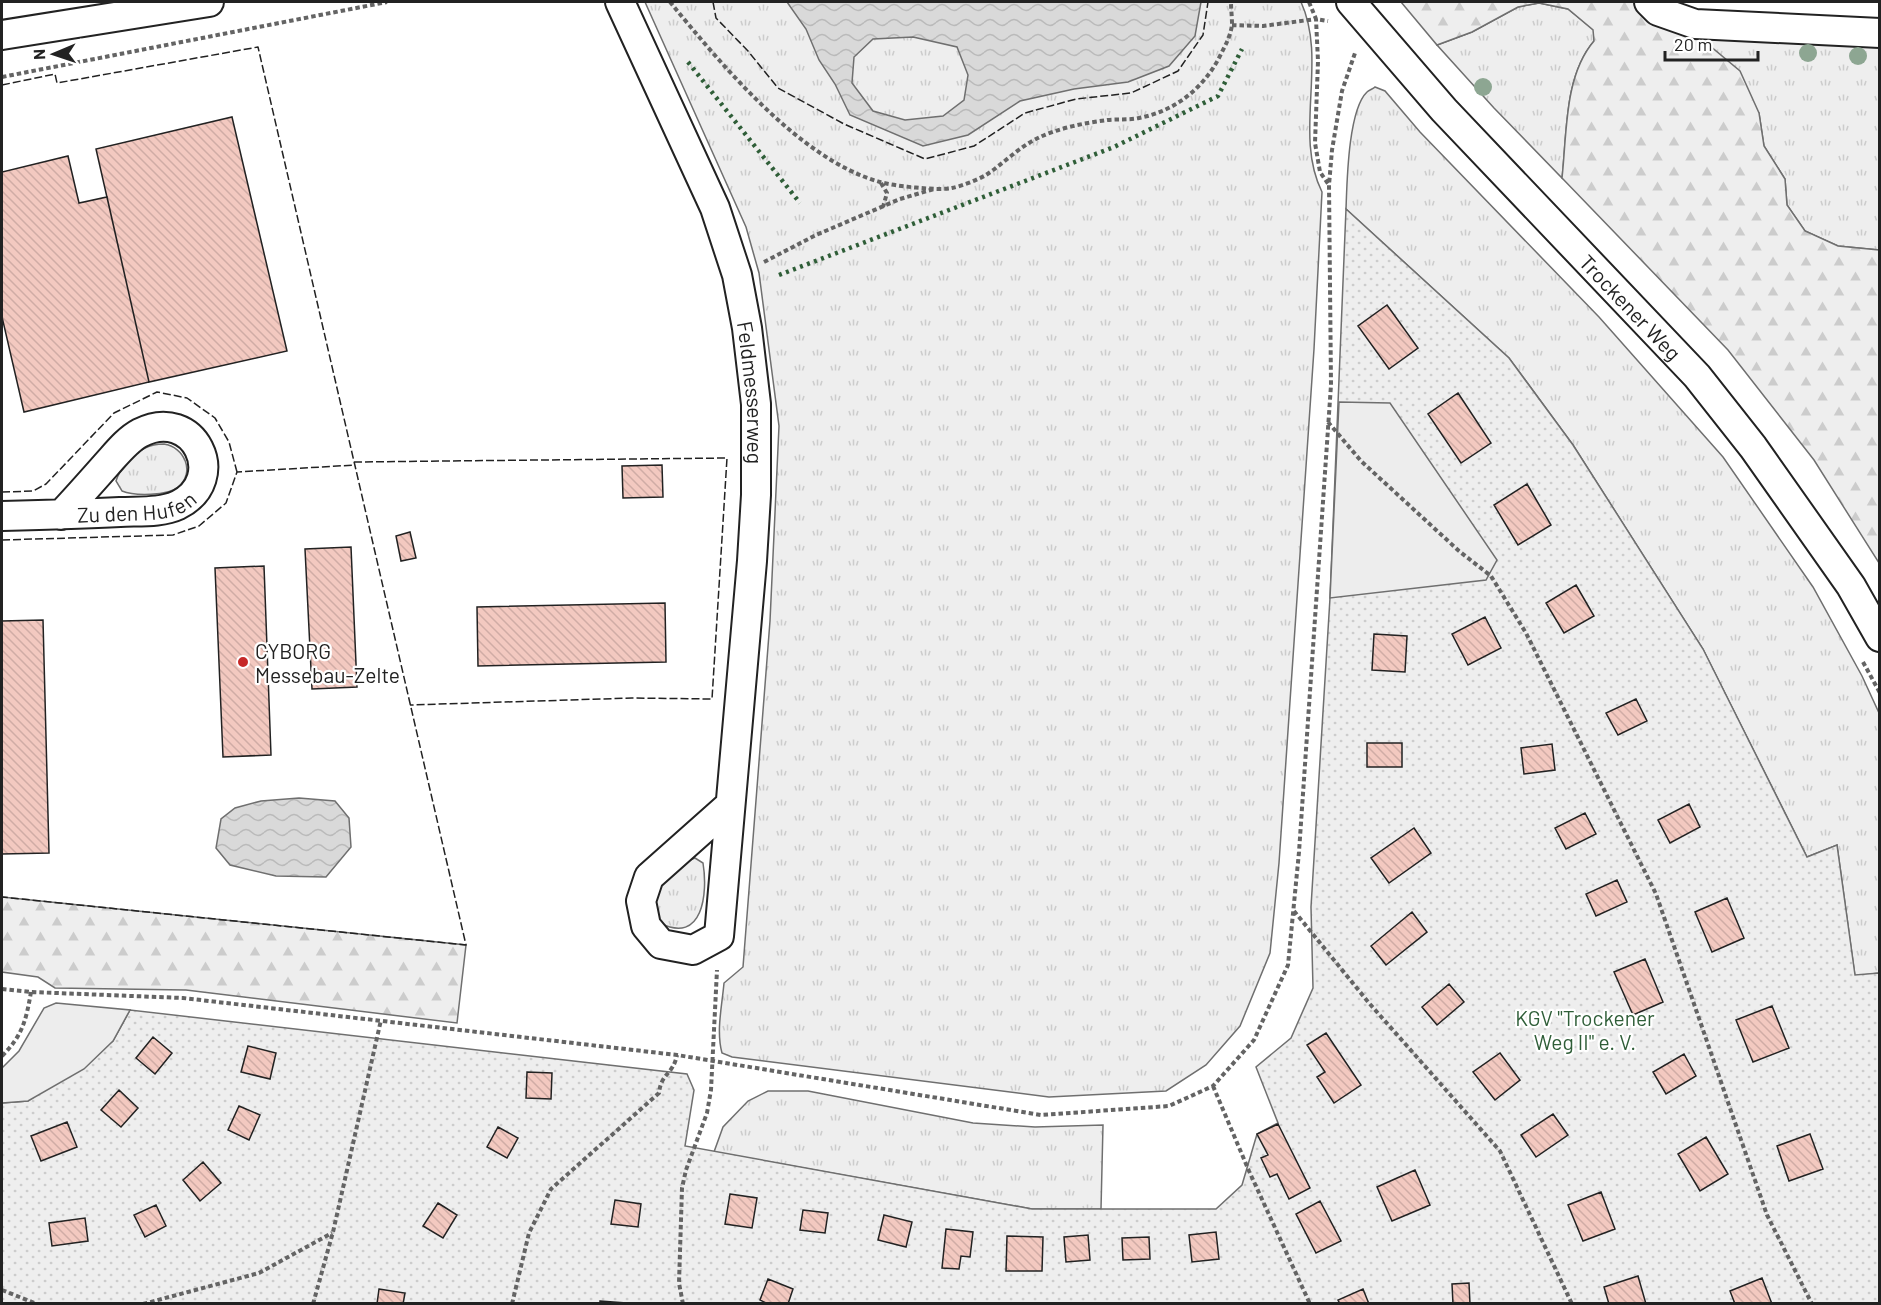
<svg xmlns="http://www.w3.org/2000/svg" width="1881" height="1305" viewBox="0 0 1881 1305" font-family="Barlow,sans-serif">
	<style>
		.grass { fill: url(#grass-tufts); stroke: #6f6f6f; stroke-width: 1.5 }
		.forest { fill: url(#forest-firs); stroke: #6f6f6f; stroke-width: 1.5 }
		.garden { fill: url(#garden-dots); stroke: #6f6f6f; stroke-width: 1.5 }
		.parking { fill: #ededed; stroke: #6f6f6f; stroke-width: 1.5 }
		.water { fill: url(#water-waves); stroke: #6f6f6f; stroke-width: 1.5; fill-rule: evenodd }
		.building { fill: url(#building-back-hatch); stroke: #222; stroke-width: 1.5 }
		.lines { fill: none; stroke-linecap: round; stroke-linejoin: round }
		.minor-casing { stroke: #222; stroke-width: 32 }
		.path { stroke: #646464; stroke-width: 4; stroke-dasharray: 4.5 3; stroke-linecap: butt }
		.minor { stroke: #fff; stroke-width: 28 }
		.hedge { stroke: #2f5e38; stroke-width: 4.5; stroke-dasharray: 3 4.5; stroke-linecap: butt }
		.fence { stroke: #222; stroke-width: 1.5; stroke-dasharray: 8 3; stroke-linecap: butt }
		.tree { fill: #8da692 }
		.poi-dot { fill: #c62828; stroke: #fff; stroke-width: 2 }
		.labels { text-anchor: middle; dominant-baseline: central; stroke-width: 4.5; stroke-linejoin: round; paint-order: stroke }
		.street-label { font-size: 21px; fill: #222; stroke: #fff }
		.poi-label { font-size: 21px; fill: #222; stroke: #fff; text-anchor: start }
		.park-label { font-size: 21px; fill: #2f5e38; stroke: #fff }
	</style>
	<defs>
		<pattern id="grass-tufts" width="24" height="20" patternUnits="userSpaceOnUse" patternTransform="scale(1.5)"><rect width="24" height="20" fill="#eee"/><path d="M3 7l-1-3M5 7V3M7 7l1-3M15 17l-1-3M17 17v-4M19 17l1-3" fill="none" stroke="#ccc"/></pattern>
		<pattern id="forest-firs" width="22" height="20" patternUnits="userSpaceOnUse" patternTransform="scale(1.5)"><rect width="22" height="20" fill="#eee"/><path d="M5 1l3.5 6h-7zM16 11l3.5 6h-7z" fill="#ccc"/></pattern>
		<pattern id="garden-dots" width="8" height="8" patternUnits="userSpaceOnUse" patternTransform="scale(1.5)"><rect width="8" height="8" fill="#eee"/><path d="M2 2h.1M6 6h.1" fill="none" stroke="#ccc" stroke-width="1.8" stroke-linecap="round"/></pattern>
		<pattern id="water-waves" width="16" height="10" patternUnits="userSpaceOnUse" patternTransform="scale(1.5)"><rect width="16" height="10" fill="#d9d9d9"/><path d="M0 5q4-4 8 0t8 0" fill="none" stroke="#bababa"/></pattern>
		<pattern id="building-back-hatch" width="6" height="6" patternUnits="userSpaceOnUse" patternTransform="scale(1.5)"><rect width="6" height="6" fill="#f3c9c0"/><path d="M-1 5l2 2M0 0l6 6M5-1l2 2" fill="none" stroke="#d0aca5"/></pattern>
	</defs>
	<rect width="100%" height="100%" fill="#fff"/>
	<!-- grass -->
	<path class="grass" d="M645 2H1301C1328 61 1293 134 1322 192L1314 349 1279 863 1270 953 1240 1026 1206 1065 1166 1091 1049 1097 732 1057 722 1053C716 1031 722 1006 724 983L743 967 770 621 779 426 759 273 746 227Z
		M1539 3 1568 9 1594 30V41C1564 76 1567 134 1562 178L1494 108 1437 45 1472 32 1518 7Z
		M1692 31 1879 41V250L1838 246 1805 231 1787 205 1785 179 1764 146 1759 113Z
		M1375 87 1385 91 1420 132 1599 317 1723 457 1813 587 1862 676 1879 713V973L1855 976 1837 845 1807 857 1703 649 1573 445 1509 358 1346 209C1347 183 1348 110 1367 92 1369 90 1373 89 1375 87Z
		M164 444C184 447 196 472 178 487 168 496 134 496 122 491L116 481C119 470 134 453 145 448 151 445 158 444 164 444Z
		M695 858 703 863C708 893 703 945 660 923L653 895 658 886 690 860Z
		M768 1091H808L973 1123 1035 1127 1103 1125 1101 1209H1032L714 1152 723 1127 748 1101Z"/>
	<!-- forest -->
	<path class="forest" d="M1401 2H1636L1692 31 1740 71 1759 113 1764 146 1785 179 1787 205 1805 231 1838 246 1879 250V563L1814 460 1728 350 1562 178C1567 134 1564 76 1594 41L1593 30 1568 9 1539 3 1518 7 1472 32 1437 45Z
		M2 897 466 945 457 1023 186 990 55 988 38 977 2 972Z"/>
	<!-- garden -->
	<path class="garden" d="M1346 209 1509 358 1573 445 1703 649 1807 857 1837 845 1855 975 1879 973V1303L2 1304V1103L28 1101 113 1041 130 1010 687 1074 694 1090 685 1146 1032 1209H1216L1242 1185 1257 1134 1278 1123 1256 1067 1291 1038 1313 988 1311 907 1330 598Z"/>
	<!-- parking -->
	<path class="parking" d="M1339 402 1390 403 1497 560 1486 580 1330 598Z
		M56 1003 130 1010 113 1041 84 1069 28 1101 2 1103V1068L19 1051 44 1008Z"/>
	<!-- water -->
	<path class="water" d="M787 2H1201L1195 36 1169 66 1128 82 1074 89 1020 101 968 135 923 146 850 115 835 84 819 60 806 29ZM913 37 957 47 968 75 964 100 943 116 905 120 873 111 852 83 854 57 873 39Z
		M299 798 335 801 349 818 351 847 326 877 276 876 230 865 216 848 221 819 235 808 261 801Z"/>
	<!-- building -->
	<path class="building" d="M232 117 287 351 149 382 96 149Z
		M68 156 79 203 107 197 149 382 24 412 2 317V172Z
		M1387 305 1418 348 1389 369 1358 326Z
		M1458 393 1491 443 1461 463 1428 414Z
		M662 465 663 497 623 498 622 466Z
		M1527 484 1551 525 1518 545 1494 505Z
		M410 532 416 558 401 561 396 536Z
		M351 547 357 687 312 689 305 549Z
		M264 566 271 755 223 757 215 568Z
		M1576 585 1594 616 1564 633 1546 603Z
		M665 603 666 662 478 666 477 607Z
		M1485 617 1501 648 1468 665 1452 634Z
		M43 620 49 853 2 854V621Z
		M1374 634 1407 636 1405 672 1372 670Z
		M1636 699 1647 721 1618 735 1606 713Z
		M1367 743H1402V767H1367Z
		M1552 744 1555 770 1524 774 1521 748Z
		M1689 804 1700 827 1670 843 1658 820Z
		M1585 813 1596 834 1566 849 1555 828Z
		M1414 828 1431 853 1389 883 1371 858Z
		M1617 880 1627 902 1596 916 1586 894Z
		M1727 898 1744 938 1712 952 1695 912Z
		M1412 912 1427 932 1386 965 1371 946Z
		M1645 959 1663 1002 1633 1015 1614 972Z
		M1449 984 1464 1002 1437 1025 1422 1007Z
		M1772 1006 1789 1048 1753 1062 1736 1020Z
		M1326 1033 1361 1085 1334 1103 1317 1077 1325 1072 1307 1045Z
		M153 1037 172 1053 155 1074 136 1058Z
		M248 1046 276 1053 270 1079 241 1072Z
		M1500 1053 1520 1080 1495 1100 1473 1072Z
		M1684 1054 1696 1076 1666 1094 1653 1072Z
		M527 1072 552 1073 551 1099 526 1098Z
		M119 1090 138 1108 121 1127 101 1110Z
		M239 1106 260 1115 249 1140 228 1130Z
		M1553 1114 1568 1135 1536 1157 1521 1135Z
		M67 1122 77 1147 41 1161 31 1136Z
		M1278 1124 1310 1188 1289 1199 1277 1174 1270 1177 1261 1158 1268 1155 1257 1134Z
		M498 1127 518 1138 507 1158 487 1147Z
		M1810 1134 1823 1169 1789 1181 1777 1146Z
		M1706 1137 1728 1174 1700 1191 1678 1154Z
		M203 1162 221 1183 200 1201 183 1180Z
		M1415 1170 1430 1205 1392 1221 1377 1187Z
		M1601 1192 1615 1229 1583 1241 1568 1205Z
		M730 1194 757 1198 752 1228 725 1224Z
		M615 1200 641 1204 638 1227 611 1224Z
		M1320 1201 1341 1241 1316 1253 1296 1214Z
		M438 1203 457 1215 443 1238 423 1226Z
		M156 1205 166 1226 145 1237 134 1215Z
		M803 1210 828 1213 825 1233 800 1230Z
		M884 1215 912 1222 906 1247 878 1240Z
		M85 1218 88 1241 52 1246 49 1223Z
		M946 1229 973 1232 970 1257 961 1256 959 1269 942 1268Z
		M1216 1232 1219 1259 1192 1262 1189 1235Z
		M1088 1235 1090 1260 1066 1262 1064 1237Z
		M1007 1236 1043 1237 1042 1271H1006Z
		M1149 1237 1150 1259 1123 1260 1122 1238Z
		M1638 1276 1646 1304H1609L1604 1287Z
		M1762 1278 1772 1304H1735L1730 1291Z
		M768 1279 793 1289 788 1304H768L760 1300Z
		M1469 1283 1470 1304H1453L1452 1284Z
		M379 1289 405 1293 403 1304H377Z
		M1363 1289 1369 1304H1340L1338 1300Z
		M600 1301 626 1303V1304H600Z"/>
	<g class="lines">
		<!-- minor casing -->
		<g class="minor-casing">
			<g id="minor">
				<path id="s1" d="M620 2 715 208 737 275 747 328 756 404V495L752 561 719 936 693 950 661 944 646 926 641 901 649 877 730 805"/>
				<path id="s2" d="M1351 2 1444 110 1697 376 1753 447 1851 586 1880 637"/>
				<path d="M1649 2 1658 11 1695 24 1880 33"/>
				<path d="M2 35 209 2"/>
				<path id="s3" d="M2 516C41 515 80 514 120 512 139 511 161 513 178 505 230 479 194 405 140 433 127 440 117 453 107 464 92 481 77 498 61 515"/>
			</g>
		</g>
		<!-- path -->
		<path class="path" d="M670 2C721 64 800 160 880 182 893 186 939 191 952 188 962 186 977 180 986 175 1003 164 1019 147 1038 138 1058 128 1085 123 1107 120 1118 119 1129 120 1139 118 1176 111 1205 87 1221 54 1226 44 1231 35 1232 24 1232 17 1231 9 1231 2
			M1309 2 1316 19 1328 21
			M1232 25 1263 26 1316 19 1318 61 1315 143 1320 172 1329 185
			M2 77 387 2
			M881 183 887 193 883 207
			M764 262 816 235 900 199 934 189
			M1328 422 1361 461 1459 551 1491 576 1526 633 1656 894 1767 1215 1812 1304
			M1863 662 1880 693
			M1294 911 1369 1003 1500 1151 1572 1304
			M2 989 31 992 183 998 677 1055 1041 1115 1169 1106 1213 1086 1254 1040 1288 965 1299 852 1331 385 1329 185 1332 150 1342 91 1355 53
			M2 1056C23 1035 26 1020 31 992
			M1213 1086 1249 1171 1310 1304
			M2 1290 37 1304
			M143 1304 259 1273 332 1233
			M313 1304 333 1232 381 1020
			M512 1304 529 1233 551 1189 659 1093C661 1073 673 1075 677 1055
			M683 1304 679 1283 682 1188 686 1170 707 1113 711 1090 717 970"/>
		<!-- minor -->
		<use href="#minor" class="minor"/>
		<!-- hedge -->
		<path class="hedge" d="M688 62 800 203
			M779 275 1114 147 1218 96 1242 49"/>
		<!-- fence -->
		<path class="fence" d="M713 2 716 18 748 51 778 88 844 124 925 159 974 146 1025 113 1076 99 1131 93 1178 71 1203 35 1208 2
			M2 85 55 74 57 83 258 47 466 945 2 897
			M354 462 727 458 712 699 632 698 410 705
			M2 492 33 491 46 484 114 413 157 392 187 398 215 418 229 442 237 472
			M2 540 173 535 199 526 226 503 237 472 355 465"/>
	</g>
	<!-- trees -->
	<g class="tree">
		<circle cx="1808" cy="53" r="9"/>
		<circle cx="1858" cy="56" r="9"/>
		<circle cx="1483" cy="87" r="9"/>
	</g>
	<!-- markers -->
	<circle class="poi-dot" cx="243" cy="662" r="6"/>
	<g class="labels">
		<!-- street labels -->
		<g class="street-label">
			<text stroke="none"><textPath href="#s2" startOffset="414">Trockener Weg</textPath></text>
			<text stroke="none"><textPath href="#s1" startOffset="416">Feldmesserweg</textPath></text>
			<text stroke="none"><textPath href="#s3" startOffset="135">Zu den Hufen</textPath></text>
		</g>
		<!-- poi labels -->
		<g class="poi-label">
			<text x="255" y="650">CYBORG<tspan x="255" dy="24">Messebau-Zelte</tspan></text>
		</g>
		<!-- park labels -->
		<g class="park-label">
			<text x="1585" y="1017">KGV "Trockener<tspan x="1585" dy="24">Weg II" e. V.</tspan></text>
		</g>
	</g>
	<!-- border -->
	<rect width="1881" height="1305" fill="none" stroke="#222222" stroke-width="6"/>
	<!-- north arrow -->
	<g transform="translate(54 54) rotate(268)" stroke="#ffffff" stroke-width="4.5" paint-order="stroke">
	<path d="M0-4.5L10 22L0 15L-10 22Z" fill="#222222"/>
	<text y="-9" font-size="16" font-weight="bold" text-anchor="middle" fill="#222222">N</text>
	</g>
	<!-- scale -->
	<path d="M1665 51v9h93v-9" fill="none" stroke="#222222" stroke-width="3"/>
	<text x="1674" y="51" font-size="18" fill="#222222" stroke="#ffffff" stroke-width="4.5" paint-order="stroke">20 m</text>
</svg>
